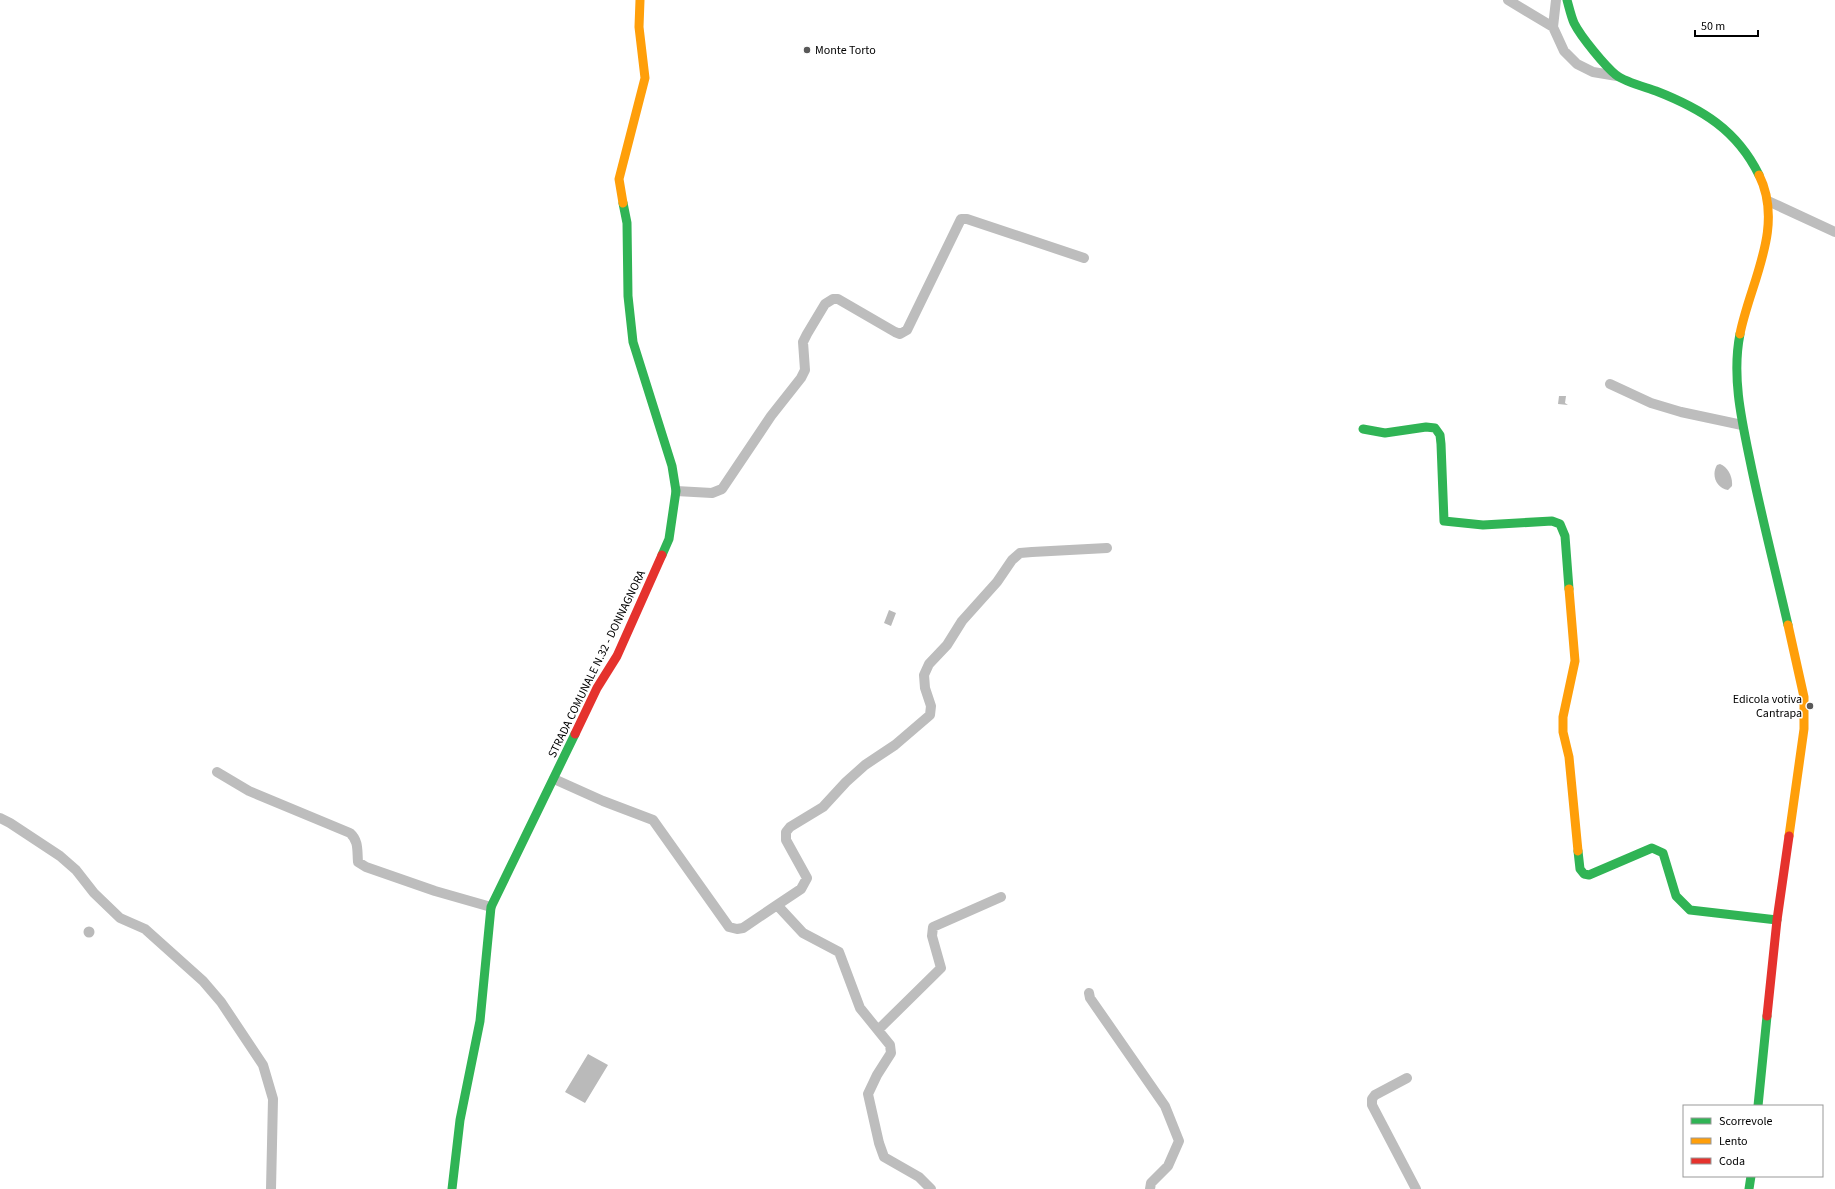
<svg xmlns="http://www.w3.org/2000/svg" width="1835" height="1189" font-family="'Source Sans 3',sans-serif">
<style>
.water{fill:#bababa}
.lines{fill:none;stroke-linecap:round;stroke-linejoin:round}
.street{stroke:#bdbdbd;stroke-width:10}
.fast{stroke:#30b455;stroke-width:9}
.slow{stroke:#ff9f0a;stroke-width:9}
.jam{stroke:#e5322d;stroke-width:9}
.poi-dot{fill:#595959;stroke:#fff;stroke-width:1.5}
.labels{text-anchor:middle;dominant-baseline:central;stroke-width:3;stroke-linejoin:round;paint-order:stroke}
.poi-label{font-size:12px;fill:#000;stroke:#fff;text-anchor:start}
.street-label{font-size:12px;fill:#000;stroke:#fff}
</style>
<rect width="100%" height="100%" fill="#fff"/>
<path class="water" d="M1559,396H1566L1565,403L1568,405L1558,404Z
M1720,464C1728,467 1733,477 1732,486L1728,490C1716,488 1711,475 1717,465Z
M889,610L896,613L891,626L884,623Z
M83.5 932a5.5 5.5 0 1 1 11 0a5.5 5.5 0 1 1-11 0Z
M588,1054L608,1065L585,1103L565,1092Z"/>
<g class="lines">
<path class="street" d="M1508,0L1553,27L1564,51L1577,64L1593,72L1617,76
M1553,27L1556,0
M1768,201L1835,232
M1610,384L1651,403L1681,412L1742,425
M676,491L712,493L722,489L771,416L801,378L805,370L803,342L807,334L825,304L833,299H838L895,332L900,334L907,330L961,219H967L1084,258
M217,772L249,791L350,833C359,841 357,851 358,862L366,867L435,891L491,907
M554,779L603,801L653,820L729,927L737,929L743,928L777,905L803,933L839,952L860,1008L890,1045L891,1053L877,1075L868,1094L879,1143L884,1157L919,1177L931,1189
M0,818L10,823L60,856L76,870L94,893L120,918L145,929L203,981L221,1002L263,1065L273,1099L271,1189
M777,905L801,889L807,878L786,840V832L790,827L823,807L846,782L865,765L895,745L930,715L931,706L925,688L924,675L929,664L947,645L962,621L997,582L1012,560L1020,553L1032,552L1107,548
M1089,993L1090,998L1165,1106L1179,1141L1168,1166L1151,1183L1150,1189
M878,1030L941,968L932,936L933,927L1001,897
M1407,1078L1375,1095L1372,1099V1105L1416,1189"/>
<path class="fast" d="M1567,0C1569,7 1571,16 1574,23C1581,37 1605,66 1616,75C1625,82 1645,87 1656,91C1702,109 1737,130 1759,175
M623,203L627,223L628,296L633,342L672,466L676,491L669,539L662,555
M1740,334C1731,379 1743,426 1752,470C1763,522 1776,573 1788,625
M1363,429L1385,433L1426,427L1435,428L1440,435L1441,444L1444,521L1483,525L1552,521L1560,524L1565,536L1569,589
M1578,851L1580,869L1584,874L1589,875L1652,848L1663,853L1676,896L1690,910L1777,920
M1758,1106L1767,1016
M452,1189L460,1120L480,1021L491,907L575,734
M1749,1189L1751,1176"/>
<path class="slow" d="M623,203L619,179L645,78L639,27L640,0
M1740,334C1750,283 1785,227 1759,175
M1569,589L1575,661L1563,717V732L1569,757L1578,851
M1788,625L1804,697V729L1789,836"/>
<path class="jam" d="M575,734L597,688L617,656L662,555
M1767,1016L1777,920L1789,836"/>
</g>
<g class="poi-dot">
<circle cx="807" cy="50" r="4"/>
<circle cx="1810" cy="706" r="4"/>
</g>
<g class="labels">
<g class="poi-label">
<text x="815" y="50">Monte Torto</text>
<text x="1802" y="699" text-anchor="end">Edicola votiva<tspan x="1802" dy="14">Cantrapa</tspan></text>
</g>
<g class="street-label">
<text transform="translate(597 664) rotate(-64)">STRADA COMUNALE N.32 - DONNAGNORA</text>
</g>
</g>
<rect x="1683" y="1105" width="140" height="72" fill="#ffffff" stroke="#999999"/>
<rect x="1691" y="1118" width="20" height="6" fill="#30b455" stroke="#999999"/>
<text x="1719" y="1125" font-size="12" fill="#000000">Scorrevole</text>
<rect x="1691" y="1138" width="20" height="6" fill="#ff9f0a" stroke="#999999"/>
<text x="1719" y="1145" font-size="12" fill="#000000">Lento</text>
<rect x="1691" y="1158" width="20" height="6" fill="#e5322d" stroke="#999999"/>
<text x="1719" y="1165" font-size="12" fill="#000000">Coda</text>
<path d="M1695 30v6h63v-6" fill="none" stroke="#000000" stroke-width="2"/>
<text x="1701" y="30" font-size="12" fill="#000000" stroke="#ffffff" stroke-width="3" paint-order="stroke">50 m</text>
</svg>
